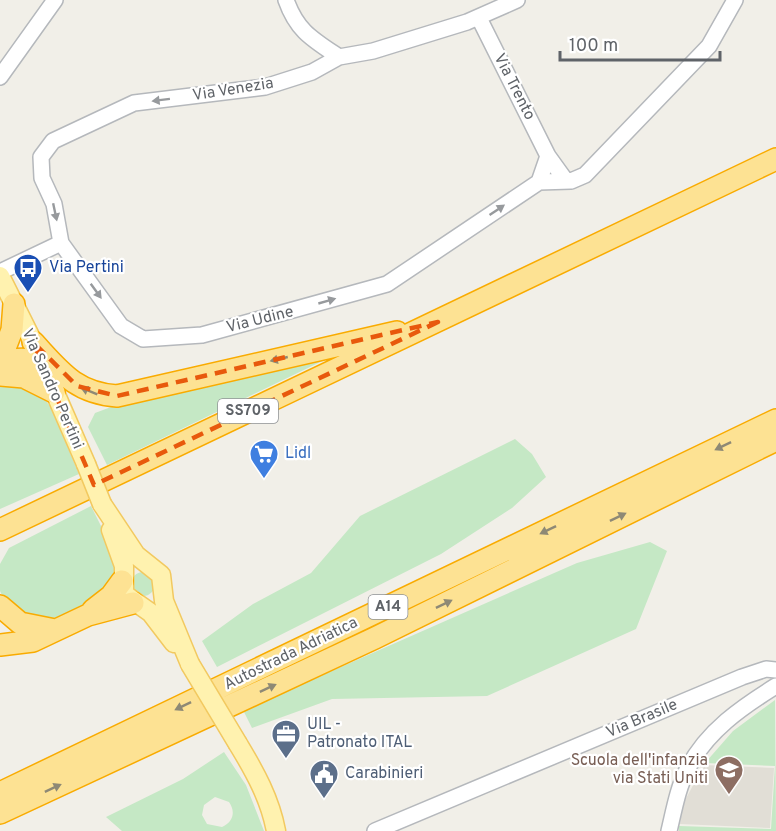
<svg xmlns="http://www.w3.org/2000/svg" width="776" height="831" font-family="Overpass,sans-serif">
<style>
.education{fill:#e1ded6}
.green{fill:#c5e8c5;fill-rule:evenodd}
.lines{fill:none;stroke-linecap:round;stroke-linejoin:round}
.minor-casing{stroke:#b5b8bc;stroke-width:18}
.major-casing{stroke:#f2c960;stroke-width:21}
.highway-casing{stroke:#f9ab00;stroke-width:24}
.minor{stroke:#fff;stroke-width:15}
.major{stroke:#fff2af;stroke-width:18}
.highway{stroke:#fde293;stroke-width:21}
.major-bridge-casing{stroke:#f2c960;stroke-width:21;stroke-linecap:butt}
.major-bridge{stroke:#fff2af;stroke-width:18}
.oneway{fill:#979a9d}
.oneway2{fill:#8e8975}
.marked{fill:none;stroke:#e8590c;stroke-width:4.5;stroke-dasharray:12 8;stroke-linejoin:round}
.labels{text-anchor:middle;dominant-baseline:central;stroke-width:4.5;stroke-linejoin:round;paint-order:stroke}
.shield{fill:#fff;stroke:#8f9295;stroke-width:1.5}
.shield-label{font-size:15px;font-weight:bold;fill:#5f6368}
.street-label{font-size:16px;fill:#5f6368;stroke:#fff}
.transit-label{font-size:16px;fill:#164399;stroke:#fff;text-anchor:start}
.shop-label{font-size:16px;fill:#366cbe;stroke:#fff;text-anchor:start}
.service-label{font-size:16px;fill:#4e5e75;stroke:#fff;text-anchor:start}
.education-label{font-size:16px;fill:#785e54;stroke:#fff;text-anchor:end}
</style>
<rect width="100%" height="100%" fill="#f1efe8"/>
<path class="education" d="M704,765L774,768L770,828L680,824L683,804Z"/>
<path class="green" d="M339,353L107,465L88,427L95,413L119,404Z
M10,381L42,395L51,408L79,474L0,509V382Z
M515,439L532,454L546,477L512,508L441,554L217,667L202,641L253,604L311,573L360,516Z
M91,506L116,556V582L82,610L45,622H31L6,604L0,591V564L9,548Z
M650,542L667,551L636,629L487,696L332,699L252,728L243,710L577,563Z
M131 584a12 12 0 1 1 24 0a12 12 0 1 1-24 0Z
M775,700L776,831H679V826L771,829L775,766L705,763L733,731Z
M224,752L246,785L264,831H122L106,817L183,779ZM215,797L229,802C236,812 233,822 222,827L207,824L202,815L204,805Z"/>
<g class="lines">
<g class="minor-casing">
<path id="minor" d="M286,0C297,31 312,39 339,57
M517,0L467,22L373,51L339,57L312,72L265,87L134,103L53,141L41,157L42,178L54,204L61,243L121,326L143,339L202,335L387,284L539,182L548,156
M479,18L548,156L566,181
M0,77L55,0
M539,182L571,181L585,175L709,46L735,0
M0,272L61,243
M375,831L742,677L766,669L776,670
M669,831C674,810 678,787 688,768C707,731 742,707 776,686"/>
</g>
<g class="major-casing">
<path id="major" d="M0,276L33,342L86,464
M102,504L136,555L161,575L164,601L190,664
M111,530L124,566V594L151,613L174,643
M238,744C255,772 270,799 276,831"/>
</g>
<g class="highway-casing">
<path id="highway" d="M33,342C60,371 75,393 117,396L397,332
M0,361L12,330L14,304
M0,364C17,358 26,357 43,365
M0,375L24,377L54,392
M0,530L776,159
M0,606L20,623L55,630
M93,610L111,596L122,581
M0,645L33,641L88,615L133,603
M0,793L776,420
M0,813L375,638L776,440"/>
</g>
<use href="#minor" class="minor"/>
<use href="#major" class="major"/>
<use href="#highway" class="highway"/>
<g class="major-bridge-casing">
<path id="major-bridge" d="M86,464L102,504
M190,664L238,744"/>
</g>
<use href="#major-bridge" class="major-bridge"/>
</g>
<defs><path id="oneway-solid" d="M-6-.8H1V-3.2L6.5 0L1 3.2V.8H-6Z" transform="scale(1.5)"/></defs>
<g class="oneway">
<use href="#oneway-solid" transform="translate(161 100) rotate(173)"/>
<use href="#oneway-solid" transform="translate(497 210) rotate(-34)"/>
<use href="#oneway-solid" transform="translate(55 212) rotate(78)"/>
<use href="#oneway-solid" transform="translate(96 291) rotate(54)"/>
<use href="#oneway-solid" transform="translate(327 301) rotate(-16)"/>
</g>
<g class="oneway2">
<use href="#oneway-solid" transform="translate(279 359) rotate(167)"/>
<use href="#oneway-solid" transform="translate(89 391) rotate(-158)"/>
<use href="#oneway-solid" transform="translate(723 446) rotate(154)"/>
<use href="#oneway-solid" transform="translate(618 517) rotate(-26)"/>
<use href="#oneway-solid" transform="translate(548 530) rotate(154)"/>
<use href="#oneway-solid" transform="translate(444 604) rotate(-26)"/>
<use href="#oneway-solid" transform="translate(268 688) rotate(-25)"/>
<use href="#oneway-solid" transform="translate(183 706) rotate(154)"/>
<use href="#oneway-solid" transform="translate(53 788) rotate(-25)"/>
</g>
<path class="marked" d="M438,322L94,485L33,342L77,386L117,396Z"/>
<defs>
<g id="bus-pin" transform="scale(1.5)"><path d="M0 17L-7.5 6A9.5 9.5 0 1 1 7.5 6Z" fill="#1a4fb4" stroke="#fff"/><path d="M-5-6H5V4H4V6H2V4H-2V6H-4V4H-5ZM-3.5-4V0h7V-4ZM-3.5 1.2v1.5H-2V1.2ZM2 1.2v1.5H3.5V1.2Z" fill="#fff"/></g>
<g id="supermarket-pin" transform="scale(1.5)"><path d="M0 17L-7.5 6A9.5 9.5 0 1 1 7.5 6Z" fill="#3f7fe0" stroke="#fff"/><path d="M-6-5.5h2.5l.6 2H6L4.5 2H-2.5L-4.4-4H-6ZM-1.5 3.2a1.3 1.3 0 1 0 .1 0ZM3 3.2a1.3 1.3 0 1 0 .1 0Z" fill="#fff"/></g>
<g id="office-pin" transform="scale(1.5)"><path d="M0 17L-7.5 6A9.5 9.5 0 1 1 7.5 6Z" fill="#5c6f8a" stroke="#fff"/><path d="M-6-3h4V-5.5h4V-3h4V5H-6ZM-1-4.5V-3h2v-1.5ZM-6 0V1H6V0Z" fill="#fff"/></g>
<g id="school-pin" transform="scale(1.5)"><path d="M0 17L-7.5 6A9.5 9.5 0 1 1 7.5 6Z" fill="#8d6e63" stroke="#fff"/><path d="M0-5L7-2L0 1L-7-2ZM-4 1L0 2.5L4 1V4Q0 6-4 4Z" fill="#fff"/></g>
<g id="civic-pin" transform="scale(1.5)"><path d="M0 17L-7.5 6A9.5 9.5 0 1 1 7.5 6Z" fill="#5c6f8a" stroke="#fff"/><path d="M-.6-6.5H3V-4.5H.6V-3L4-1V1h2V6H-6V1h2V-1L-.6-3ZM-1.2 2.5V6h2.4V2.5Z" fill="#fff"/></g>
</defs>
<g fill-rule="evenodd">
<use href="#bus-pin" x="28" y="268"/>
<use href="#supermarket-pin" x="264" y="454"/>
<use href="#office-pin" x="286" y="734"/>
<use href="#school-pin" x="729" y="770"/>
<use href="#civic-pin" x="324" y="774"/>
</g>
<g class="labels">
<g class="shield">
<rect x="218" y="399" width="60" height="24" rx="4.5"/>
<rect x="368.5" y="595" width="39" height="24" rx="4.5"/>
</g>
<g class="shield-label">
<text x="248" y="411">SS709</text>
<text x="388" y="607">A14</text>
</g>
<g class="street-label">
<text transform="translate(514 87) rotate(63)">Via Trento</text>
<text transform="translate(233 90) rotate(-9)">Via Venezia</text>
<text transform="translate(260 320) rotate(-14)">Via Udine</text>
<text transform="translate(52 389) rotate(66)">Via Sandro Pertini</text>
<text transform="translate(291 654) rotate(-26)">Autostrada Adriatica</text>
<text transform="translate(642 719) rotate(-23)">Via Brasile</text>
</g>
<g class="transit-label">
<text x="49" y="268">Via Pertini</text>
</g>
<g class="shop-label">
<text x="285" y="454">Lidl</text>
</g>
<g class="service-label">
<text x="307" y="725">UIL -<tspan x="307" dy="18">Patronato ITAL</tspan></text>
<text x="345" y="774">Carabinieri</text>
</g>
<g class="education-label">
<text x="708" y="761">Scuola dell'infanzia<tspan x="708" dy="18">via Stati Uniti</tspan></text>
</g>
</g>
<path d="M560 51v9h160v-9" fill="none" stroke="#5f6368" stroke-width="3"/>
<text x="569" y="51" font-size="18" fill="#5f6368" stroke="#ffffff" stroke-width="4.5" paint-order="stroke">100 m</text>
</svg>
